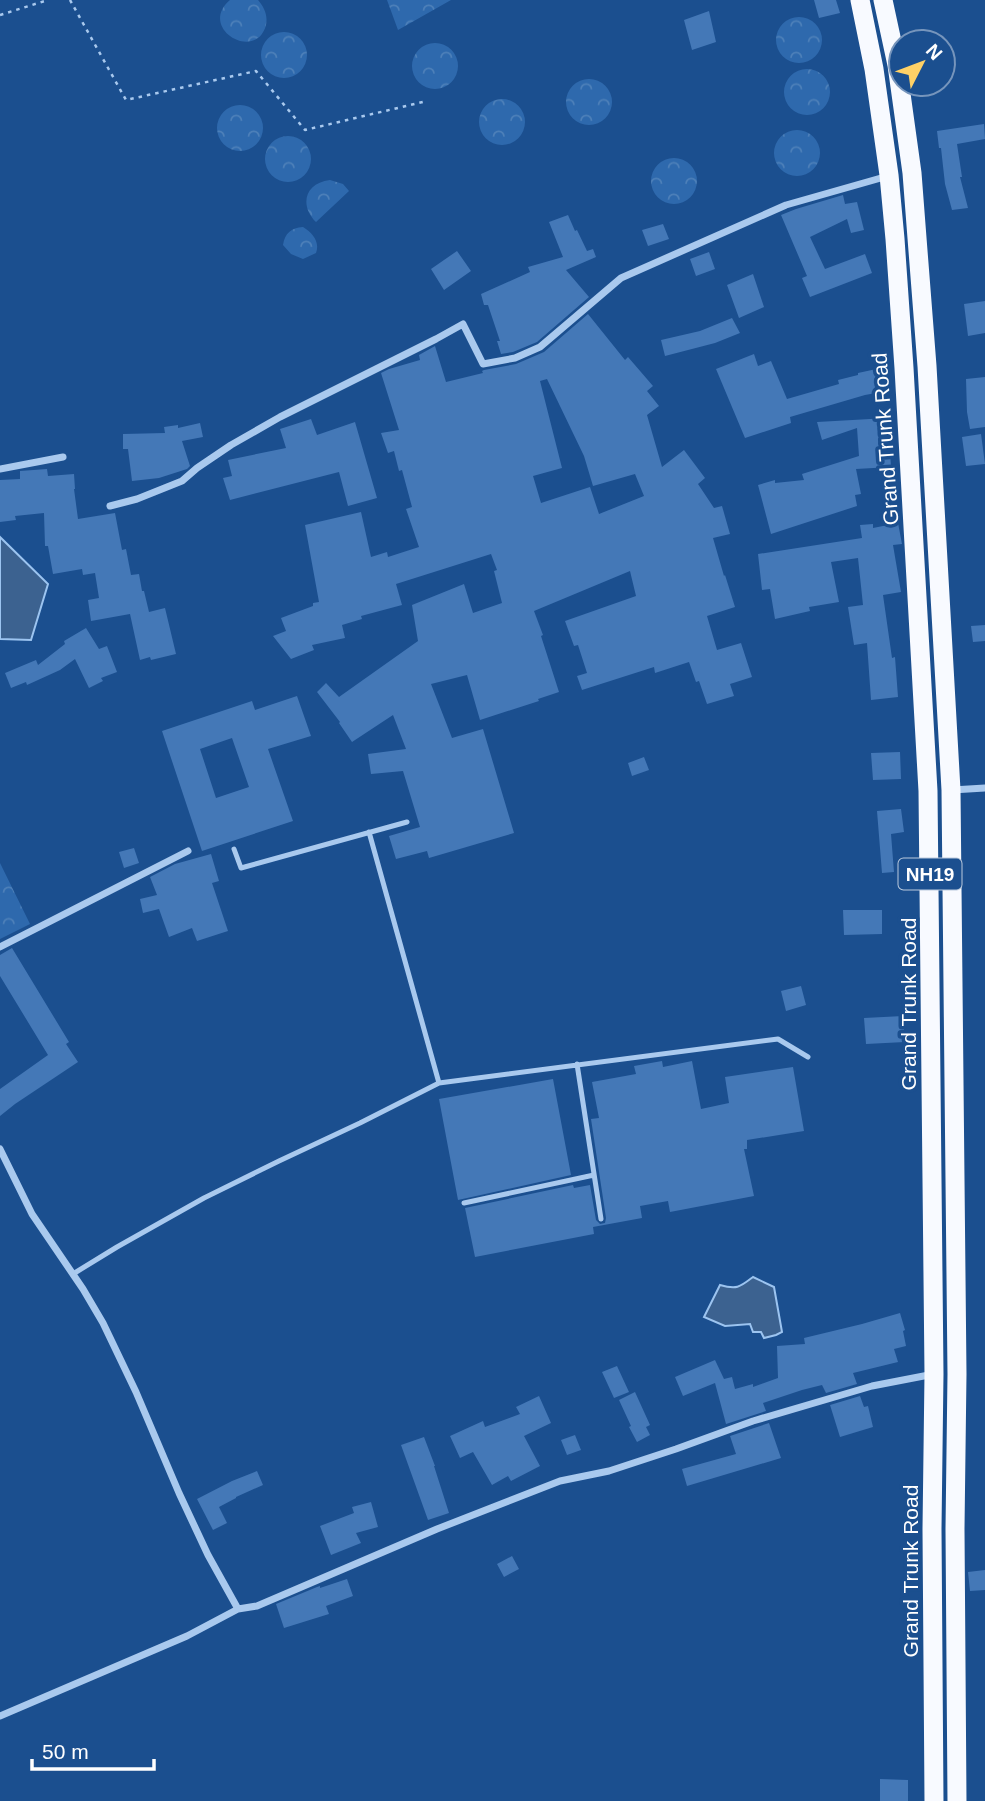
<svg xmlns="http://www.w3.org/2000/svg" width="985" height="1801" font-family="Arial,sans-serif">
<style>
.forest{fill:url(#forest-crowns)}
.water{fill:#3c6290;stroke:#9cc4f0;stroke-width:2}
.building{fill:#4478b7;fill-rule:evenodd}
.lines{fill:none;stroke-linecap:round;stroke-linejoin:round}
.path{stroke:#a9c9ee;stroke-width:2.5;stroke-dasharray:3.5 5;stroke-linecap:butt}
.service{stroke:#a9c9ee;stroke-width:5}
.minor{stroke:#a9c9ee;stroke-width:7}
.trunk{stroke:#f8faff;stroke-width:19}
.labels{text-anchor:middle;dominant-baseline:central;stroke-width:7;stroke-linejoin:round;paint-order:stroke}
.shield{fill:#1b4f8f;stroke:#bbcadd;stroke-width:2}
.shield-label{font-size:19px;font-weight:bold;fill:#fff}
.street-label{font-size:21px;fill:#fff;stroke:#1b4f8f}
</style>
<defs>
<pattern id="forest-crowns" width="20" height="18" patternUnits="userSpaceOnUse" patternTransform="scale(1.75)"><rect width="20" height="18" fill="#2e69ad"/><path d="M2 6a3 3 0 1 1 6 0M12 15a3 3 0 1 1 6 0" fill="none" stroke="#4d80b9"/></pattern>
</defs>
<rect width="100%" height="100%" fill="#1b4f8f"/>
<path class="forest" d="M230,0H258C264,7 268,15 266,25C256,63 197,28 230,0Z
M387,0H451L398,30Z
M776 40a23 23 0 1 1 46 0a23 23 0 1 1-46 0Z
M261 55a23 23 0 1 1 46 0a23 23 0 1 1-46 0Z
M412 66a23 23 0 1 1 46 0a23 23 0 1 1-46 0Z
M784 92a23 23 0 1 1 46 0a23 23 0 1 1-46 0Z
M566 102a23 23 0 1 1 46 0a23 23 0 1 1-46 0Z
M479 122a23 23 0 1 1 46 0a23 23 0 1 1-46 0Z
M217 128a23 23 0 1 1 46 0a23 23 0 1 1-46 0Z
M774 153a23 23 0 1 1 46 0a23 23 0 1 1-46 0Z
M265 159a23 23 0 1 1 46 0a23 23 0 1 1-46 0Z
M651 181a23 23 0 1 1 46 0a23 23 0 1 1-46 0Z
M330,180L343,184L349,191L316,222C299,205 305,183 330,180Z
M303,227C313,233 320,242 316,253L303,259L291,254L283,245C285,233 291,228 303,227Z
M0,863L30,924L0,939Z"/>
<path class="water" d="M0,537L48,584L31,640L0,639Z
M753,1277L774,1287L782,1332L776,1335L764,1338L761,1332H753L750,1324L725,1326L704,1317L720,1285C737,1290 740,1287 753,1277Z"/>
<path class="building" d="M814,0H836L840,13L819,18Z
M709,11L716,42L692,50L684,20Z
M984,124L985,139L957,144L962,177H960L968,208L952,210L945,184L941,148H939L937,131Z
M843,195L845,204L857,202L864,230L851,233L847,219L810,237L825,269L865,254L872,273L810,297L802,278L807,276L781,215L796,209Z
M568,215L575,231L577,230L587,251L593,249L596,257L566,270L589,297L537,342L513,352L501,354L497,341H500L488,305H484L481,294L530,272L528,267L563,257L549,222Z
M663,224L669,239L648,246L642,230Z
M457,251L471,271L444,290L431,269Z
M709,252L715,269L696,276L690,259Z
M753,274L764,307L739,318L727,285Z
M985,301V333L968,336L964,304Z
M588,314L625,360L628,357L653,386L647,391L659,406L647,415L662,467L684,450L705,478L698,484L714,508L722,506L730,534L713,538L724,576L725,575L735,607L707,616L717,650L741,643L752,677L730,684L734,696L707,704L699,681L696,682L689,662L655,673L654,667L582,690L577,676L587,673L578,645L574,646L565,621L636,596L630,571L534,611L543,635L541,636L559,692L538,699L539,701L480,720L467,675L431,684L452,738L483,729L514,833L429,858L427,851L396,859L389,836L420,827L403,771L371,774L368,754L406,749L393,715L352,742L339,723L340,722L317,692L326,683L339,697L418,641L412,605L464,584L473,613L502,603L494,571L497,570L491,554L396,584L402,605L361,616L362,619L342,625L345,638L312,645L314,650L291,659L273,636L286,631L281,618L313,606V603L319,602L305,525L361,512L371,557L387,552L388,557L419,547L406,509L412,507L402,470L399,471L394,451L388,453L381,433L399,430L381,373L389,369L420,360L419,355L435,346L446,382L483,373L482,371L484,370L516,364L544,352ZM547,379L584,456L593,486L635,474L644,496L599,514L590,487L541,503L533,476L562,468L540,381Z
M732,318L740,333L715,343L665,356L661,340L700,331Z
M754,354L758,366L771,361L787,399L839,384L838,380L858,375V373L881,368L887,391L865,395L790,417L791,423L745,438L716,369Z
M985,377V427L970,429L967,412L966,379Z
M888,418L891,467L856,469L861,494L855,495L857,506L771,534L758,485L775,480V483L804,480L802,474L859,456L857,428L822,440L817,422Z
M311,419L317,435L355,422L377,498L348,506L339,472L230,500L223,478L232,476L228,460L286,448L280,429Z
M200,423L203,437L182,441L190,466L187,469L159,478L132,481L128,449H123V434L165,433L164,427L178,425V428Z
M981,434L985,464L966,466L962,437Z
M47,469L48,476L74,474L75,489H74L78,519L115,513L122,550L126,549L131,575L139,574L142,591H144L149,612L165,608L176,654L151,660L150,657L140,660L130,614L91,621L88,600L99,598L95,573L83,575L82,569L53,574L48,546H45L44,513L15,516L16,520L0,522V480L20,479V471Z
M898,523L902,544L893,545L901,592L883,595L892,658L895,657L898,697L871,700L867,643L854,645L848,607L863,605L858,558L831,562L839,602L809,607L810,611L775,619L770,589L762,590L758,554L862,538L860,525L873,524V528Z
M985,625V641L973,642L971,626Z
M86,628L99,649L107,646L117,672L101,678L103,681L89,688L75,659L60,670L27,685L26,682L11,688L5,673L36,660L38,665L65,644L64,641Z
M297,696L311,736L268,749L293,821L202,851L162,731L252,701L255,710ZM232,738L249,787L216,798L200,749Z
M900,752L901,779L873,780L871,753Z
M644,757L649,770L632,776L628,763Z
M901,809L904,832L891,834L894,872L882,873L877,811Z
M134,848L139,863L124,868L119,852Z
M211,854L219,881L212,883L228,931L197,941L192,928L169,937L159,909L143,913L140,899L157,895L150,877L175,864Z
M843,910H882V934L844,935Z
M12,948L69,1042L66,1044L78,1062L15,1104L0,1116V1089L48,1055L0,976V955Z
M801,986L806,1005L786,1011L781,991Z
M903,1016L905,1042L866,1044L864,1018Z
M662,1061L663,1067L692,1061L701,1109L729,1103L725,1077L793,1067L804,1131L747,1140V1149H744L754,1196L670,1212L668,1201L640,1206L642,1218L593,1227L594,1234L475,1257L465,1208L573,1185L574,1188L590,1185L596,1220L600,1224L605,1223L606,1218L591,1119L599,1118L592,1082L636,1074L634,1066Z
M553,1079L571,1175L458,1200L439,1099Z
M900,1313L905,1330L903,1331L906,1346L894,1349L898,1362L853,1373L857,1384L826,1393L822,1385L802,1390L763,1403L766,1411L726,1424L715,1383L683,1396L675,1377L715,1360L724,1379L732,1377L735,1389L753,1384V1387L778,1378L777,1346L805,1344L804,1338L862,1324Z
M617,1366L629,1392L614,1398L602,1372Z
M635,1392L650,1425L646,1427L650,1435L637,1442L629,1427L631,1426L619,1400Z
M539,1396L551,1423L524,1436L540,1466L511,1481L508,1476L492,1485L473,1452L460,1458L450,1436L483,1421L485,1427L520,1414L516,1407Z
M860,1396L864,1407L868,1406L873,1427L840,1437L830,1405Z
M769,1423L781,1458L687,1486L682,1469L736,1454L730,1436Z
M575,1435L581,1450L567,1455L561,1440Z
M424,1437L435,1466H434L449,1513L428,1520L401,1445Z
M257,1471L263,1485L236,1497V1498L219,1507L227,1523L213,1530L197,1499L232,1481Z
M371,1502L378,1527L356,1533L361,1543L331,1555L320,1526L354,1513L352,1507Z
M512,1556L519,1569L504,1577L497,1564Z
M985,1570V1590L970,1591L968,1572Z
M347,1579L353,1596L326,1606L329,1614L284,1628L276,1604L317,1587L320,1586V1588Z
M880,1779L908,1780V1801H880Z"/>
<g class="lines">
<path class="path" d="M70,0L126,100L256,71L305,130L427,101
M0,15L48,0"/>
<path class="service" d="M369,832L439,1083L778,1039L808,1057
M234,849L241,868L407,822
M577,1064L601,1219
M464,1203L594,1175
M73,1274L117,1247L204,1198L279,1161L360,1123L439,1083"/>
<path class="minor" d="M0,469L63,457
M110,506L137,499L182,481L197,468L231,445L280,417L436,339L463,324L483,364L515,358L540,347L621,278L786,205L888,176
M952,790L985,788
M0,947L188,851
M0,1149L32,1214L83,1289L103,1323L136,1392L179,1493L208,1555L238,1609
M0,1716L187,1636L238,1609L257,1606L437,1529L560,1481L609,1471L676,1449L753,1421L872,1386L934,1374"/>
<path class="trunk" d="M860,0L874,69L889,175L895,239L904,368L928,791L934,1374L932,1529L934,1801
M883,0L897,65L912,173L917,238L927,366L951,790L957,1374L955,1529L957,1801"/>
</g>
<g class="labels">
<rect class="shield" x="898.5" y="858.5" width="63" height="31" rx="5"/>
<g class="shield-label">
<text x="930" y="874">NH19</text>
</g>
<g class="street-label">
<text transform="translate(885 439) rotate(-94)">Grand Trunk Road</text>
<text transform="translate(908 1004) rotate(-90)">Grand Trunk Road</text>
<text transform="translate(910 1571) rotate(-90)">Grand Trunk Road</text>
</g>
</g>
<g transform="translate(922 63) rotate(48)"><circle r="33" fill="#1b4f8f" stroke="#7695bc" stroke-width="2"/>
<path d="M0-5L12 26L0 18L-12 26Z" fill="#ffd166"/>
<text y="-10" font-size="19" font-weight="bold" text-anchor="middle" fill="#ffffff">N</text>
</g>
<path d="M32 1759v10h122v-10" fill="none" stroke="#ffffff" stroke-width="3.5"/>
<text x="42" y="1759" font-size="21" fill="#ffffff" stroke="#1b4f8f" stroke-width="5" paint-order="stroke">50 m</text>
</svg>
